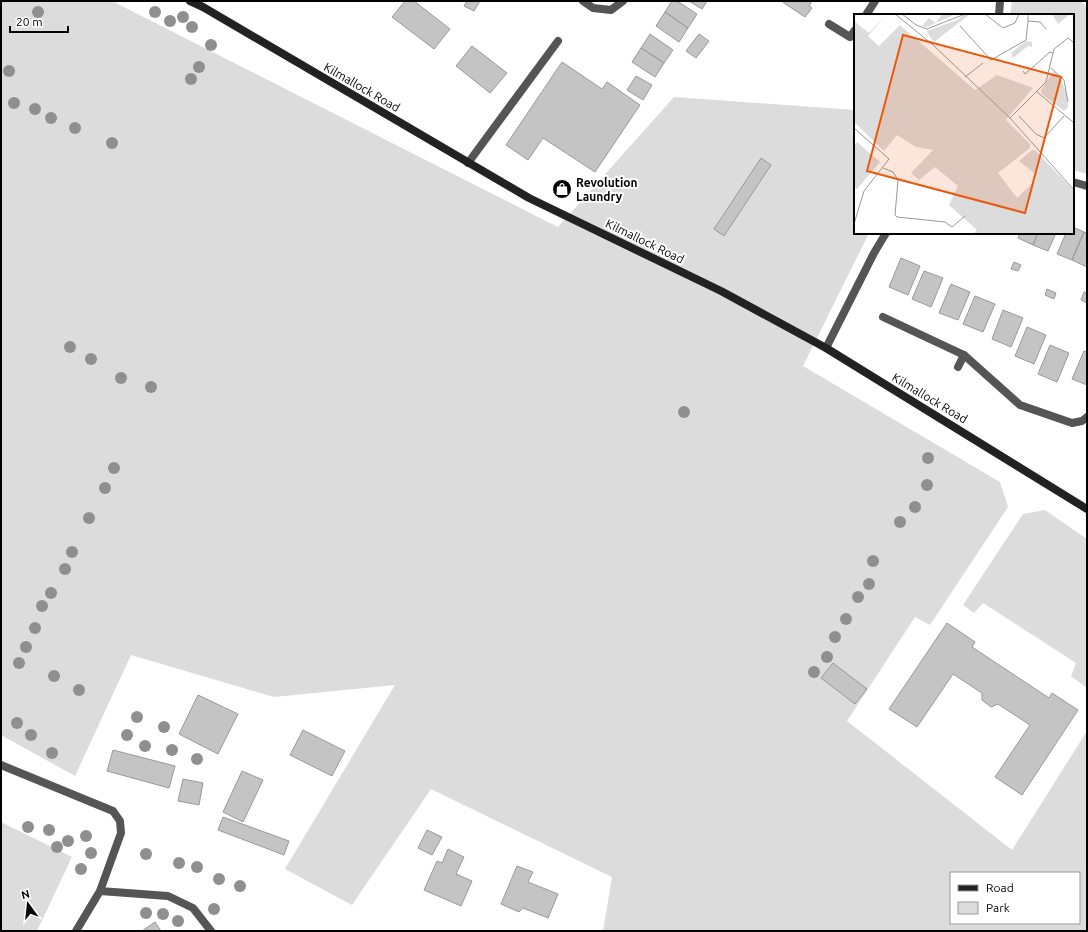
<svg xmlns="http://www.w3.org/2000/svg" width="1088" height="932" font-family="Ubuntu,sans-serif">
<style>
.green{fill:#dcdcdc;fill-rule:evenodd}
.building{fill:#c4c4c4;stroke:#999}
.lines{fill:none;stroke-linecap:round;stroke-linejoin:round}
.service{stroke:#555;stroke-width:8}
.minor{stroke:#555;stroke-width:8}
.secondary{stroke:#222;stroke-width:8}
.tree{fill:#8f8f8f}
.labels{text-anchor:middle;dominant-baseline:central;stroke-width:4;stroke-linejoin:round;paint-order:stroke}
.street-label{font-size:12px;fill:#000;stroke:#fff}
.poi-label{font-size:12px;font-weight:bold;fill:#000;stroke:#fff;text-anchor:start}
.inset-road{fill:none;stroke:#999;stroke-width:1}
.view{fill:#e8590c;fill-opacity:0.15;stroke:#e8590c;stroke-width:2}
.inset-edge{fill:none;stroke:#000;stroke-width:2}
</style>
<rect width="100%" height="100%" fill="#fff"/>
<path class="green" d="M1,1H112L558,227L674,97L855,110V233H869L803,366L1000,482L1008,507L930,625L915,617L847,721L1012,850L1087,731V931H603L612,877L431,789L352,905L285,869L395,685L274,697L131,655L75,776L1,735ZM951,873H1079V923H951Z
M1012,1H1080L1087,6V174L1073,170V15H1010Z
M1045,510L1087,539V688L1071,676L1076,663L983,603L974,613L963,605L1023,514Z
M1,822L72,857L37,931H1Z"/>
<path class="building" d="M405,1H414L450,29L434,49L392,17Z
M467,1H480L474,11L464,6Z
M672,1H677L697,14L688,28L665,12Z
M689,1H707L702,9Z
M781,1H812L809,6L812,8L805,17Z
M665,12L688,28L679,42L656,26Z
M650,34L673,50L664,63L641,48Z
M699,34L709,41L696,58L686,51Z
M472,46L507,73L490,93L456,66Z
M641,48L664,63L655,77L632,62Z
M562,62L602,89L607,82L640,105L595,172L543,138L528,160L506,145Z
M636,76L652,85L643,100L627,90Z
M761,158L771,165L724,236L714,229Z
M1073,227L1084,232L1072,260L1057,254L1066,233H1073Z
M1084,232L1087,233V267L1072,260Z
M1020,233H1038L1033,245L1018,238Z
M1038,233H1056L1048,251L1033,245Z
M901,258L920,266L908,295L889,287Z
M1014,262L1021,265L1018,271L1011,269Z
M924,271L943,278L931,307L912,299Z
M951,284L970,292L958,320L939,313Z
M1047,289L1056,293L1054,299L1045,295Z
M1084,292L1087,293V303L1081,300Z
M975,296L995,304L983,332L963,324Z
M1003,310L1023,318L1011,347L992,339Z
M1027,327L1046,335L1034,364L1015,356Z
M1050,345L1069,353L1057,382L1038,374Z
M1084,351L1087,352V385L1072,379Z
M947,623L975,642L972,647L1049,698L1052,693L1078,710L1022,795L995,777L1030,725L998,704L991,707L982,700V693L953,674L917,727L889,709Z
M833,663L867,689L855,704L821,678Z
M198,695L238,714L218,754L179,734Z
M303,730L345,751L332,776L290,755Z
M113,750L175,766L169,788L107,771Z
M242,771L263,780L243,822L223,812Z
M183,779L203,783L199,805L178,801Z
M223,817L289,841L284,855L218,830Z
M427,830L442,837L432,855L418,848Z
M448,849L464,857L456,874L472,881L461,906L424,890L437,861L442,863Z
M517,866L533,872L528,882L558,894L548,918L523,908L519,912L501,904Z
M155,922L161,931H142Z"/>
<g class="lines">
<path class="service" d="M468,163L558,41
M958,367L964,355"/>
<path class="minor" d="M583,1L593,8L611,10L623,1
M866,15L875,1
M999,15L1000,1
M829,24L850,37L855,30
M1073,182L1087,186
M883,317L964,355L1020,405L1072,423L1082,421L1087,417
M826,348L874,253L886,233
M1,765L113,811L120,821L121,833L100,891L76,931
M100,891L168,896L193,908L211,931"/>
<path class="secondary" d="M190,1L203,7L529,198L721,291L826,348L1087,509"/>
</g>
<g class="tree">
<circle cx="38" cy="12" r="6"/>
<circle cx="155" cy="12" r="6"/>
<circle cx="183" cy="17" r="6"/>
<circle cx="170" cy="21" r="6"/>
<circle cx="192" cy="27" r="6"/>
<circle cx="211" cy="45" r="6"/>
<circle cx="199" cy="67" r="6"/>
<circle cx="9" cy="71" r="6"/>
<circle cx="191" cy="79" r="6"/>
<circle cx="14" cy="103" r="6"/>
<circle cx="35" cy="109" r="6"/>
<circle cx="51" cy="118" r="6"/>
<circle cx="75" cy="128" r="6"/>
<circle cx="112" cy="143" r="6"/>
<circle cx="70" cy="347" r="6"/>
<circle cx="91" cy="359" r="6"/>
<circle cx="121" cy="378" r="6"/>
<circle cx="151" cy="387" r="6"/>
<circle cx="684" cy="412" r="6"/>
<circle cx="928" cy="458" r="6"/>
<circle cx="114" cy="468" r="6"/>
<circle cx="927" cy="485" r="6"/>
<circle cx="105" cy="488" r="6"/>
<circle cx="915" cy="507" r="6"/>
<circle cx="89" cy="518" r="6"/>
<circle cx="900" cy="522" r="6"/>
<circle cx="72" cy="552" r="6"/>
<circle cx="873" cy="561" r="6"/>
<circle cx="65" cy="569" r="6"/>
<circle cx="869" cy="584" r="6"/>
<circle cx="51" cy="593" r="6"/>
<circle cx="858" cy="597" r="6"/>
<circle cx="42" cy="606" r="6"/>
<circle cx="846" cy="619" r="6"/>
<circle cx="35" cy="628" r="6"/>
<circle cx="835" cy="637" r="6"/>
<circle cx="26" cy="647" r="6"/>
<circle cx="827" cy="657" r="6"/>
<circle cx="19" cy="663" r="6"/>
<circle cx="814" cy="672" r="6"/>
<circle cx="54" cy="676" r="6"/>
<circle cx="79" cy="690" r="6"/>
<circle cx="137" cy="717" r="6"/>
<circle cx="17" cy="723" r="6"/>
<circle cx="164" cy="727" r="6"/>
<circle cx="31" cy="735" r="6"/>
<circle cx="127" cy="735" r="6"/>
<circle cx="145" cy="746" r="6"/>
<circle cx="172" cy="750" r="6"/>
<circle cx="52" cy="753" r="6"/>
<circle cx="197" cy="759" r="6"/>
<circle cx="28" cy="827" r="6"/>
<circle cx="49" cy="830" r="6"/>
<circle cx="86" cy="836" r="6"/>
<circle cx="68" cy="841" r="6"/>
<circle cx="57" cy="847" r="6"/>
<circle cx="91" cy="853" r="6"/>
<circle cx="146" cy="854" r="6"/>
<circle cx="179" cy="863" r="6"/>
<circle cx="197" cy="867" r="6"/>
<circle cx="81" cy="869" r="6"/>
<circle cx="219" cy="879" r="6"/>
<circle cx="240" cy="886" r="6"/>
<circle cx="214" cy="909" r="6"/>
<circle cx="146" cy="913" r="6"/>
<circle cx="163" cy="914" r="6"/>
<circle cx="178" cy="921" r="6"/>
</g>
<defs>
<g id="shop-disc" transform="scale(1)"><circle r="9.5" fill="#000" stroke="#fff"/><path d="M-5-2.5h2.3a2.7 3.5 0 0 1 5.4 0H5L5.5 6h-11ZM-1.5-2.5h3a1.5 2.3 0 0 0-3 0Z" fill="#fff"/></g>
</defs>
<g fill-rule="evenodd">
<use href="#shop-disc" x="562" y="189"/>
</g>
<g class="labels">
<g class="street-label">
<text transform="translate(362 87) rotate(30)">Kilmallock Road</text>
<text transform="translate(645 241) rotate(26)">Kilmallock Road</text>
<text transform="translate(930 398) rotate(31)">Kilmallock Road</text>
</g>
<g class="poi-label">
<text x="576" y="182">Revolution<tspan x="576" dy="14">Laundry</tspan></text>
</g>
</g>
<g transform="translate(854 14)">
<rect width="220" height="220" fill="#fff"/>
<path d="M33,0L14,22L25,32L46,11L121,76L143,61L179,74L152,106L176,130V134L144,159L163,184L182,166L180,159L165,147L178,136H181L220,177V220H119L123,216L95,191L104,172L81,153L65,166L57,159L79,136L62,133L43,121L30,137L0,108V7L15,19ZM88,0H97L98,2L72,13L68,12L75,4L82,9ZM111,0H116L80,28L76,23L73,17L103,6ZM198,0H216L204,10ZM172,27L178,28V33L174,32L159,44L157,39ZM200,57L207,65L213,81L214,93L210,97L188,80L187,76ZM3,128L26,148L3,175L0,173V132Z" fill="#dcdcdc"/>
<path class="inset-road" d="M41,0L78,30L156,104L220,176M48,0L62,11L73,15L111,0M131,0L149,14L161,9L165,0M174,0V7L186,8L192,15M106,12L137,46L172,26L174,7M197,54L210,66L214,88M169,57L171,60L196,38L199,39M111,63L129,49M182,77L220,109M165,102L182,120L190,124L210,102M156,104L192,68L200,35L214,24L220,29M0,114L35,145L10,177L0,210M29,154L39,158L44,166L41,201L43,203L91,208L98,213L111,202"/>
<path class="view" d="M49,21L207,63L171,199L13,157Z"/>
<rect width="220" height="220" class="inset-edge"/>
</g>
<rect width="1088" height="932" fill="none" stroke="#000000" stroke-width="4"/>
<rect x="950" y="872" width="130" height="52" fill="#ffffff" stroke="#999999"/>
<rect x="958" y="885" width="20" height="6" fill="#222222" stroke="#999999"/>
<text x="986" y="892" font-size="12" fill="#000000">Road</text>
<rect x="958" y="902" width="20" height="12" fill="#dcdcdc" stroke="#999999"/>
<text x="986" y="912" font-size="12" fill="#000000">Park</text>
<g transform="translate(28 904) rotate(345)" stroke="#ffffff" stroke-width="3" paint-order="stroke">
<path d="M0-3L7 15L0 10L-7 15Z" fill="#000000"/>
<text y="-6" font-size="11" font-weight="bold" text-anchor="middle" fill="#000000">N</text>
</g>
<path d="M10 26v6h58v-6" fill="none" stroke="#000000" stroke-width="2"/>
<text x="16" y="26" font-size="12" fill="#000000" stroke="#ffffff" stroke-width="3" paint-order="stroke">20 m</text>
</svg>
